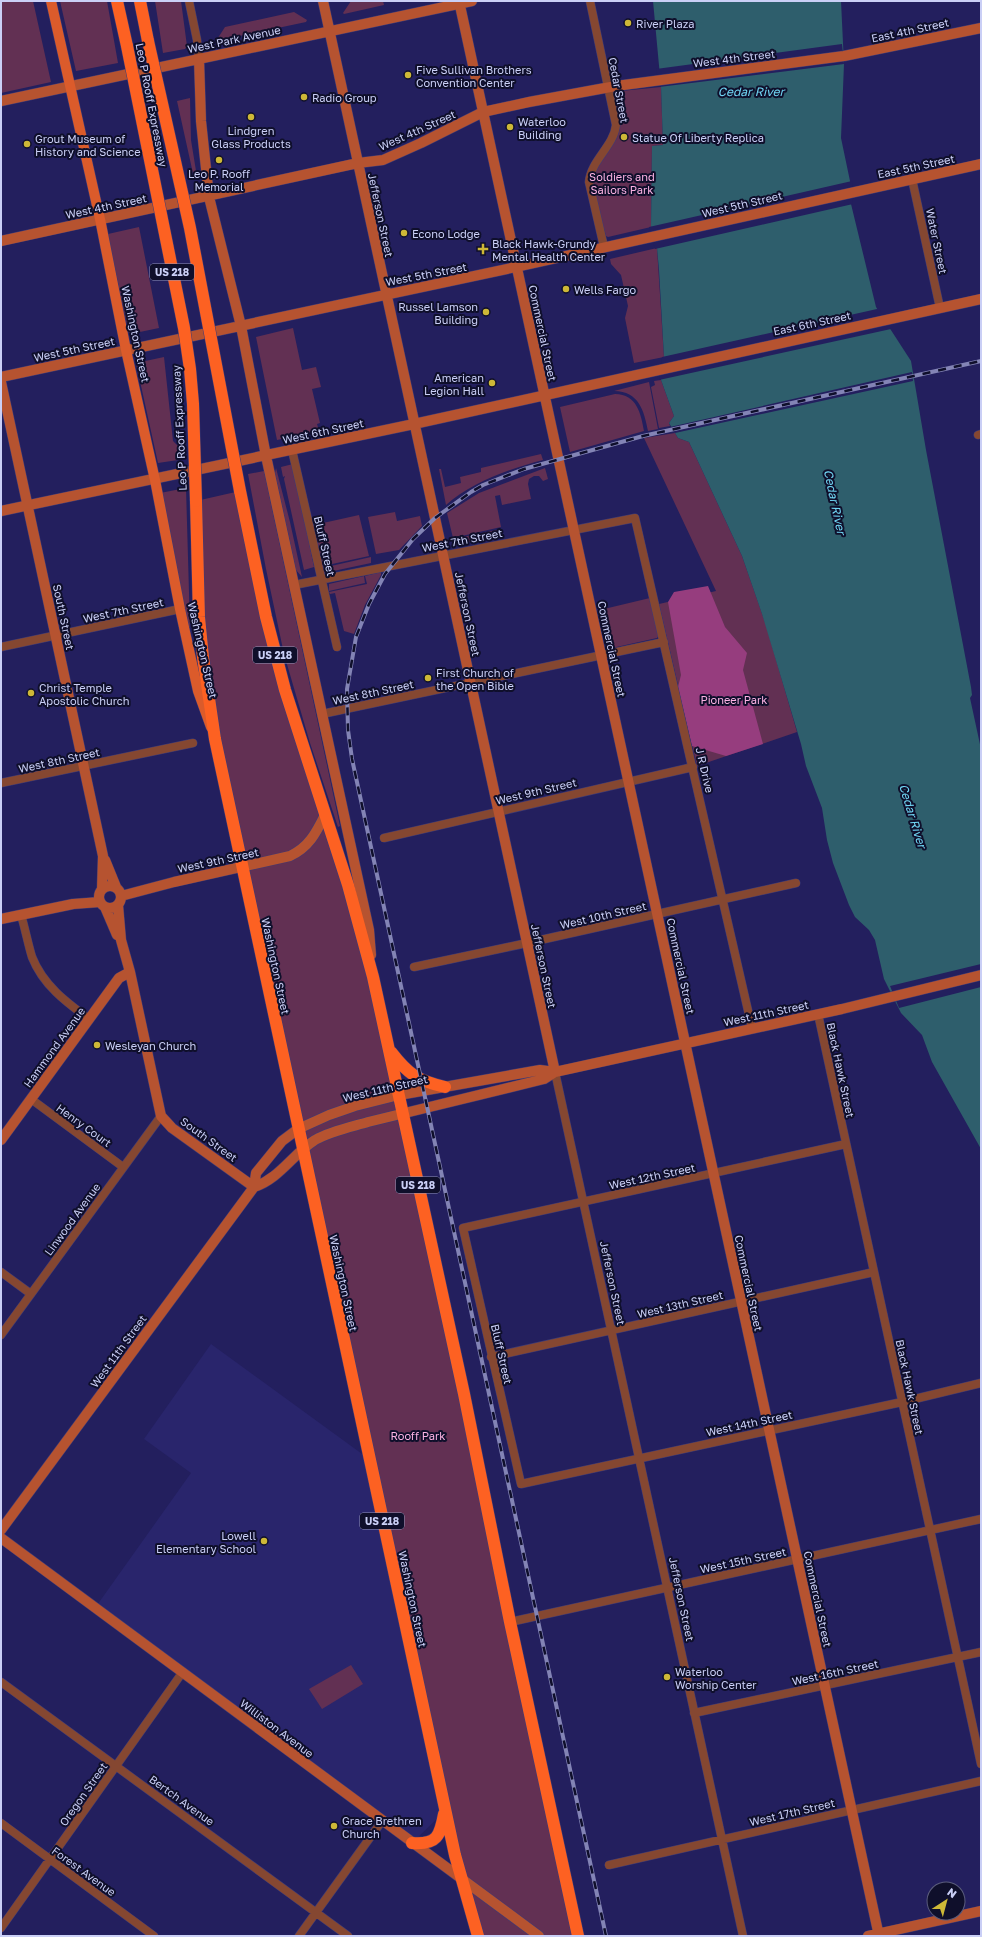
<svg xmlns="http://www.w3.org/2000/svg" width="982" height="1937" font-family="'Golos Text',sans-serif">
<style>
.built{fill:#29256c}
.green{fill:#623053}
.forest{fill:#963d7e}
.water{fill:#2e5e6c}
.pier{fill:#231f5e}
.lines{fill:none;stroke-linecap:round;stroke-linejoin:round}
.street-casing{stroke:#3e3b76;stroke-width:9}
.secondary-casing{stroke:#3e3b76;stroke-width:11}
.primary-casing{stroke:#3e3b76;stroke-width:11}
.highway-casing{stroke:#3e3b76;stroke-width:13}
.street{stroke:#854731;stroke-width:8}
.secondary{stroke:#b65330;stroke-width:10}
.primary{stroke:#db5b2b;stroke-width:10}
.highway{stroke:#fd6122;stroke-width:12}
.rail-casing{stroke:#8384b5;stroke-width:4}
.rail{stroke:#0f0f2b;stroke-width:2.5;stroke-dasharray:8;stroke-linecap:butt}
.highway-bridge-casing{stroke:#3e3b76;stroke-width:13;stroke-linecap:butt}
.highway-bridge{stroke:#fd6122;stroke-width:12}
.poi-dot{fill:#ceb837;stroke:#0f0f2b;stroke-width:1.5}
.labels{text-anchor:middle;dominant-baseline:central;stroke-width:4;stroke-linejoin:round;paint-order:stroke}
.shield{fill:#0f0f2b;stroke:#9295b9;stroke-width:1}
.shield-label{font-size:10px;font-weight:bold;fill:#cacff6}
.poi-label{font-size:11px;fill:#cacff6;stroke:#0f0f2b;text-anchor:start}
.street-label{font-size:11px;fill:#cacff6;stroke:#0f0f2b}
.park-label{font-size:11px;fill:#fbb2e3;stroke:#0f0f2b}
.water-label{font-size:12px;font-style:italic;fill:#71d7f5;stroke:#0f0f2b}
</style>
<rect width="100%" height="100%" fill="#231f5e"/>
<path class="built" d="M211,1344L369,1459L445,1811L412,1843L95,1608L191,1473L144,1439Z"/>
<path class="green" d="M1,1H33L51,82L1,93Z
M60,1H107L118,63L76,71Z
M155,1H181L187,46L185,49L163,53Z
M351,1H383L384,5L344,14L343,13Z
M294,12L307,20L306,22L216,41L225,27Z
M661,87L663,145L652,146L651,227L608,237L606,236C602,221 593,196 593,182C592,163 615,149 619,131C622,119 609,98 621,91Z
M190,98L191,140L197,177L194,178L177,101Z
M139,227L159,328L135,333H129L108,237V234Z
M657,248L664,357L634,363L625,318L628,306L621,275L611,264L610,259Z
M293,328L302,370L316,367L321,387L312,389L320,423L317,424L319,431L277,440L256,337Z
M164,357L173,441L178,446H184V456L178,457V460L158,463L136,363Z
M661,380L674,416L669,423L670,426L659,428L651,387L655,385L654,381Z
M649,382L658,429L648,431C644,411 639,391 614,391Z
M615,394C637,394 641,414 644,431L570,452L560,407Z
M675,433L678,438L689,442L742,556L766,625L797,732L697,766L659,604L716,591L644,438Z
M541,454L543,460C509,469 472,482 446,505L439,469H441L445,487L461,483L460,477L481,472V468Z
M293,464L314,567L304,570L284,479L285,476L283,477L281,467Z
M276,468L290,522L302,577L296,570L275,473Z
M545,468L548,479L543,481L539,476H534L529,479L528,484L531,499L502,505L500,495L495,496L501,527L453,538L447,513L479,493Z
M264,471L340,826L338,827L310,743L284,654L266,569L248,474Z
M186,488L190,627H188L160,493Z
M240,491L274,650L348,885L581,1936H478L210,698L196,501Z
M395,512L397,521L420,516L422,526L399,550L376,554L368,517Z
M359,515L369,556L323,566L314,525Z
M501,529L502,536L454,545L453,539Z
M371,557V563L324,573L322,568Z
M381,572V575L365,605L354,634L344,631L335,593L330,594L329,592L367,584L365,576Z
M364,576L365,583L329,591V584Z
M650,598L659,635L657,638L612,648L604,609Z
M351,1665L363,1684L322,1709L309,1689Z"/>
<path class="forest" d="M708,586L725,627L747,653L743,670L763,744L726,756L692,746L678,687L681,675L668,602L674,592Z"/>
<path class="water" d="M653,1H841L844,64L841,138L850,181L851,204L876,307L911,361L926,450L971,687L972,695L970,698L981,749V1149L932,1062L922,1035L901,1013L884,979L875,940L869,930L855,917L849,905L833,863L827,840L822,808L806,766L801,744L762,614L742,556L689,442L678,438L669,423L674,416L661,380L664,357L659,270L657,248L651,226L652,146L663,145L661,87Z"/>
<path class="pier" d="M842,44L844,64L659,87L656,69Z
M852,181L853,204L655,249L649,227Z
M877,309H879L891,329L659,380L662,357Z
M912,372L913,381L675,433L670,427Z
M981,964V987L899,1008L890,986Z"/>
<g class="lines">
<g class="street-casing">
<path id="street" d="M189,1L197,40L199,59
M590,1L616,125C614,146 591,160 589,182L604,247
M912,179L940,308
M978,435L981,434
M292,450L337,647
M294,585L635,518L752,1028
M1,647L180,609
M322,714L664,642
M1,783L193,743
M384,838L693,767
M21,915C25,928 28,944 32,957C43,985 66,1002 89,1019
M414,967L527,943L796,883
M818,1014L981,1764
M555,1072L743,1936
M31,1099L123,1167
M846,1144L463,1228L521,1484L902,1402L981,1383
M1,1272L31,1294
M1,1335L161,1116
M491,1357L874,1272
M510,1622L981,1519
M1,1682L348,1936
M694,1713L981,1652
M1,1823L154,1936
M609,1865L981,1781
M1,1928L182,1673
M299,1936L382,1821"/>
</g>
<g class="secondary-casing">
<path id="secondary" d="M323,1L555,1072
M459,1L879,1936
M199,59L201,121L209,197L241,326L266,456L369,930L371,955
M1,101L472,1
M1,241L358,163L383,160L421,143L483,112L529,102L616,86L844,56L981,28
M1,377C328,309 655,237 981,164
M1,382L103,856L102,889
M1,511L414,424L981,299
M105,860L116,887
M99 897a11 11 0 1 1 22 0a11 11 0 1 1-22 0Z
M121,896L174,882L290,856C309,847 316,833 325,815
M118,905L121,940L130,972L161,1116L172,1128L254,1187
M105,907L117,935
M1,919L73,904L100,902
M1,1140L119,978L130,972
M254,1187C279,1179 293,1154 315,1140C331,1131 351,1127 368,1122L544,1079L555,1072L842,1009L981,975
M1,1530L254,1187L256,1173L282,1141L298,1129L329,1115L355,1106L399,1095L540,1070L555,1072
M1,1538L539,1936
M868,1936L981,1911"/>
</g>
<g class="primary-casing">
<path id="primary" d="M51,1L100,219L126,350L155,480L180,609L198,691L211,727"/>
</g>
<g class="highway-casing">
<path id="highway" d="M117,1L127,46
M140,1L148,41
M240,491L266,617L285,690L348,885L373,977L464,1394L510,1622L578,1936
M196,501L199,617L203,657L215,739L455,1855L478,1936
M391,1052C408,1074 418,1081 445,1087
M412,1843C437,1845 440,1836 444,1814"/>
</g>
<use href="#street" class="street"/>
<use href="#secondary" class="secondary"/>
<use href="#primary" class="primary"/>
<use href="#highway" class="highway"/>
<g class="rail-casing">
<path id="rail" d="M606,1936L352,759L348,730L347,689L356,637L369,604L385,574L413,539L435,518L471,492L483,485L524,469L643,436L981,361"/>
</g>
<use href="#rail" class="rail"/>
<g class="highway-bridge-casing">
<path id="highway-bridge" d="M148,41L190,228L240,491
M127,46L184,328L190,369L193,404L196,501"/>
</g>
<use href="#highway-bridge" class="highway-bridge"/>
</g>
<g class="poi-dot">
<circle cx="628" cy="23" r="4"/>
<circle cx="408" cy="75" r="4"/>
<circle cx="304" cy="97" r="4"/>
<circle cx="251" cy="117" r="4"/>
<circle cx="510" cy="127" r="4"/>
<circle cx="624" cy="137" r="4"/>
<circle cx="27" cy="144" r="4"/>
<circle cx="219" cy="160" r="4"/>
<circle cx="404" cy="233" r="4"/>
<path d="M481 243h4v4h4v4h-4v4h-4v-4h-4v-4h4z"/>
<circle cx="566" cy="289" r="4"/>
<circle cx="486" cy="312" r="4"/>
<circle cx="492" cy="383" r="4"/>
<circle cx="428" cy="678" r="4"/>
<circle cx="31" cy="693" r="4"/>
<circle cx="97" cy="1045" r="4"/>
<circle cx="264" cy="1541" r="4"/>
<circle cx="667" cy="1677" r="4"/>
<circle cx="334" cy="1826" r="4"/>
</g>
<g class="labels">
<g class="shield">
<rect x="150" y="264" width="44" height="16" rx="3"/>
<rect x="253" y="647" width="44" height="16" rx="3"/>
<rect x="396" y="1177" width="44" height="16" rx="3"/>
<rect x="360" y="1513" width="44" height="16" rx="3"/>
</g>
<g class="shield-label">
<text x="172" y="272">US 218</text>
<text x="275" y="655">US 218</text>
<text x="418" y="1185">US 218</text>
<text x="382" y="1521">US 218</text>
</g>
<g class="poi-label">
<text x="636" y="23">River Plaza</text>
<text x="416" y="69">Five Sullivan Brothers<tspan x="416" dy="13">Convention Center</tspan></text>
<text x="312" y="97">Radio Group</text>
<text x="518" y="121">Waterloo<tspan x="518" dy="13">Building</tspan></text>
<text x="251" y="130" text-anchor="middle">Lindgren<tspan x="251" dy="13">Glass Products</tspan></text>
<text x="632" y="137">Statue Of Liberty Replica</text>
<text x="35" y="138">Grout Museum of<tspan x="35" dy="13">History and Science</tspan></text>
<text x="219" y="173" text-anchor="middle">Leo P. Rooff<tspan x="219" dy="13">Memorial</tspan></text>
<text x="412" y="233">Econo Lodge</text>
<text x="492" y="243">Black Hawk-Grundy<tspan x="492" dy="13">Mental Health Center</tspan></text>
<text x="574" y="289">Wells Fargo</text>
<text x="478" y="306" text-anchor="end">Russel Lamson<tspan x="478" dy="13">Building</tspan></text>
<text x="484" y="377" text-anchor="end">American<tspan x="484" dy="13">Legion Hall</tspan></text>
<text x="436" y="672">First Church of<tspan x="436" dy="13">the Open Bible</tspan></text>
<text x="39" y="687">Christ Temple<tspan x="39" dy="13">Apostolic Church</tspan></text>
<text x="105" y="1045">Wesleyan Church</text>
<text x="256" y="1535" text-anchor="end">Lowell<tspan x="256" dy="13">Elementary School</tspan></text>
<text x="675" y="1671">Waterloo<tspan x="675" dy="13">Worship Center</tspan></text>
<text x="342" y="1820">Grace Brethren<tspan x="342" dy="13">Church</tspan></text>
</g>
<g class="street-label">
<text transform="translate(910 30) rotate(-12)">East 4th Street</text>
<text transform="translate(234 39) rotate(-12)">West Park Avenue</text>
<text transform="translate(734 58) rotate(-7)">West 4th Street</text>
<text transform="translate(619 90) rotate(79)">Cedar Street</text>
<text transform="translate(152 105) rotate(79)">Leo P Rooff Expressway</text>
<text transform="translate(417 130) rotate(-24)">West 4th Street</text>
<text transform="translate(916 166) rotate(-12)">East 5th Street</text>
<text transform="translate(742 204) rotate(-13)">West 5th Street</text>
<text transform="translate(106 206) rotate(-12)">West 4th Street</text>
<text transform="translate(381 215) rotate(78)">Jefferson Street</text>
<text transform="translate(937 241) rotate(78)">Water Street</text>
<text transform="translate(426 274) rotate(-11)">West 5th Street</text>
<text transform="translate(812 323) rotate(-12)">East 6th Street</text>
<text transform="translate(543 333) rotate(78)">Commercial Street</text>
<text transform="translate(136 334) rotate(78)">Washington Street</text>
<text transform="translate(74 349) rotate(-12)">West 5th Street</text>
<text transform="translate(179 428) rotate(-93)">Leo P Rooff Expressway</text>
<text transform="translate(323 431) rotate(-12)">West 6th Street</text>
<text transform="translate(462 540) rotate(-11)">West 7th Street</text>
<text transform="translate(325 546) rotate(77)">Bluff Street</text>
<text transform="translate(123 610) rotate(-12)">West 7th Street</text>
<text transform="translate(468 614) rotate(78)">Jefferson Street</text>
<text transform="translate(64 617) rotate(78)">South Street</text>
<text transform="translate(612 649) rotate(78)">Commercial Street</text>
<text transform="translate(203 650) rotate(77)">Washington Street</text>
<text transform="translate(373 692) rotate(-12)">West 8th Street</text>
<text transform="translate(59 760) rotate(-12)">West 8th Street</text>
<text transform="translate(705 770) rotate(77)">J R Drive</text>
<text transform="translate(536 791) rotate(-13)">West 9th Street</text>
<text transform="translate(218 860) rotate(-12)">West 9th Street</text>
<text transform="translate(603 915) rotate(-13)">West 10th Street</text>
<text transform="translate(276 966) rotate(78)">Washington Street</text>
<text transform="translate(544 966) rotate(78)">Jefferson Street</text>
<text transform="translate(681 966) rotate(78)">Commercial Street</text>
<text transform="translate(766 1013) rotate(-12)">West 11th Street</text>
<text transform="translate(54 1047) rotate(-54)">Hammond Avenue</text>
<text transform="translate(841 1070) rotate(78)">Black Hawk Street</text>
<text transform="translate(385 1088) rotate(-13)">West 11th Street</text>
<text transform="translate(84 1125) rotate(36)">Henry Court</text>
<text transform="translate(209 1139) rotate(36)">South Street</text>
<text transform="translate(652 1176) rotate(-12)">West 12th Street</text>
<text transform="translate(72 1219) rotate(-54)">Linwood Avenue</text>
<text transform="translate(344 1283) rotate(78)">Washington Street</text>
<text transform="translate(613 1283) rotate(78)">Jefferson Street</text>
<text transform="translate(749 1283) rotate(78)">Commercial Street</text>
<text transform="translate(680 1304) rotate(-13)">West 13th Street</text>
<text transform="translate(118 1351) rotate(-54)">West 11th Street</text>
<text transform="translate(502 1354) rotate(77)">Bluff Street</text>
<text transform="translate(910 1387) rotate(78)">Black Hawk Street</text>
<text transform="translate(749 1423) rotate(-12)">West 14th Street</text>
<text transform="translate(743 1560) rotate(-12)">West 15th Street</text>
<text transform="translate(413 1599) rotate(78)">Washington Street</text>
<text transform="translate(682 1599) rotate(78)">Jefferson Street</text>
<text transform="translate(818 1599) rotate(78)">Commercial Street</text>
<text transform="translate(835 1672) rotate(-12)">West 16th Street</text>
<text transform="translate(277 1728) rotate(37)">Williston Avenue</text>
<text transform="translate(83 1794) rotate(-55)">Oregon Street</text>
<text transform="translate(182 1800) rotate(36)">Bertch Avenue</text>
<text transform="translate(792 1812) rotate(-13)">West 17th Street</text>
<text transform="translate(84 1871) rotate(36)">Forest Avenue</text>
</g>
<g class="park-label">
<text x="622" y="176">Soldiers and<tspan x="622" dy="13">Sailors Park</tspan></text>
<text x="734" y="699">Pioneer Park</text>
<text x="418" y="1435">Rooff Park</text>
</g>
<g class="water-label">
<text x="751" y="91">Cedar River</text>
<text transform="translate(835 502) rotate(78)">Cedar River</text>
<text transform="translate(913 816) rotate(73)">Cedar River</text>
</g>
</g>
<rect width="982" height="1937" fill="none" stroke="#cacff6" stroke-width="4"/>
<g transform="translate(946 1901) rotate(36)"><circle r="19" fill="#0f0f2b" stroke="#5a5c7c"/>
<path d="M0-3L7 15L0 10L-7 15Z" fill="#ceb837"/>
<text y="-6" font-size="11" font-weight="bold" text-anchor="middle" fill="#cacff6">N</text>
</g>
</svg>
